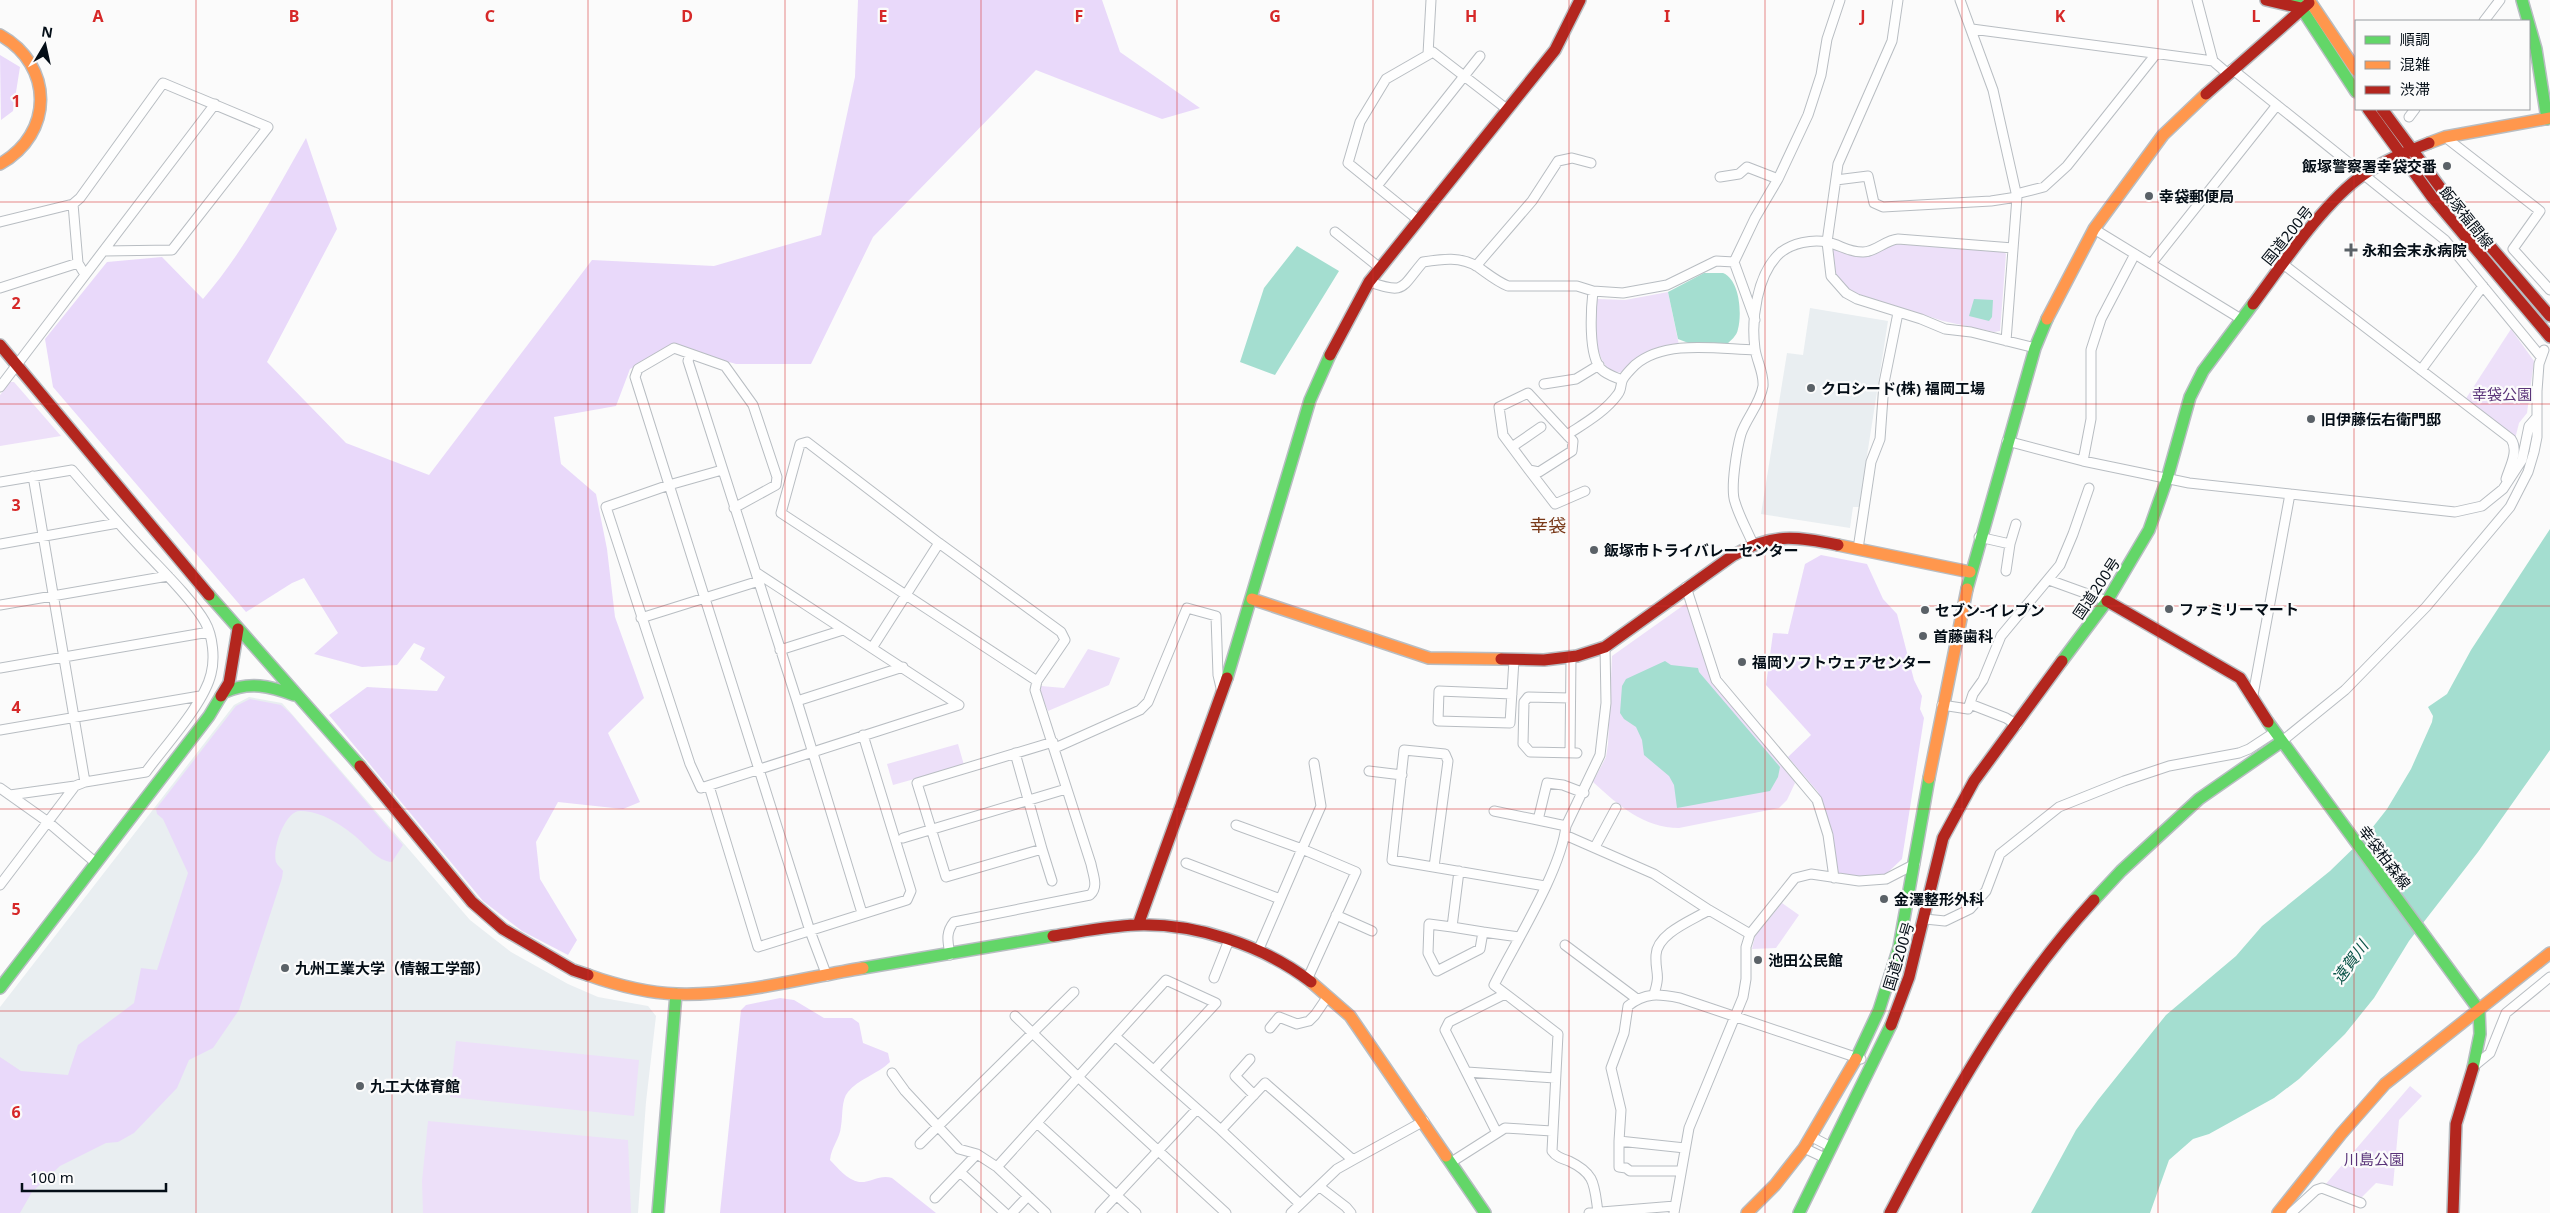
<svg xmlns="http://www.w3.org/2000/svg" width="2550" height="1213" font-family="'Noto Sans','Noto Sans JP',sans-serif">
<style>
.built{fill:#e9eef1}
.green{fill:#ede0f9}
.forest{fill:#e9d9fa}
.water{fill:#a4ded0}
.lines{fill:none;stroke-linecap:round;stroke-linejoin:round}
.street-casing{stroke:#b8bdc2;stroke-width:11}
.fast-casing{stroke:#b8bdc2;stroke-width:14}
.slow-casing{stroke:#b8bdc2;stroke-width:14}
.jam-casing{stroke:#b8bdc2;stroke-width:14}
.street{stroke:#fefefe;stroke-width:9}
.fast{stroke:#63d668;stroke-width:11}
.slow{stroke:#ff974d;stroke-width:11}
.jam{stroke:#b3261e;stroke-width:11}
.grid{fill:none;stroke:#d62828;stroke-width:1;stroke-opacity:0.55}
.poi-dot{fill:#5a6167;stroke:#fbfbfb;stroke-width:2}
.labels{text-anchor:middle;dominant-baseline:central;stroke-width:4.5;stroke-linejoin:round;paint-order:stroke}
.poi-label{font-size:15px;font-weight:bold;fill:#040e17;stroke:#fbfbfb;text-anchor:start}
.street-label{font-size:15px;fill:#040e17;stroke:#fbfbfb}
.park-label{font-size:15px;fill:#5a3479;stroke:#fbfbfb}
.water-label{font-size:16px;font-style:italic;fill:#0b5448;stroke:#fbfbfb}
.quarter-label{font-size:18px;fill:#793919;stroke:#fbfbfb}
.grid-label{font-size:16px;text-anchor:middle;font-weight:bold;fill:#d62828;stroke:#fbfbfb;stroke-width:4.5;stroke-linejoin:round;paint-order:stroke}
</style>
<rect width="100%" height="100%" fill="#fbfbfb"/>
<path class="built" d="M1810,308L1888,321L1859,507H1853L1850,528L1761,514L1787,353L1803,355Z
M249,697L282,703L291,713L470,920L511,952L568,984L598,997L648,1006L656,1016L646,1102L638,1213H0V1007L234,705Z"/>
<path class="green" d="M1890,242L2002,250L2006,254L2000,331L1994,332L1943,321L1852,292L1835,275L1831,247C1858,259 1865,255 1890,242Z
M1668,292L1679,345C1654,344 1640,354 1624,372L1612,373C1593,356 1594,324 1595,301L1598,299L1625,300Z
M2511,329L2534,361L2527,413L2519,423L2515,439L2465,400Z
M10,382H14L61,436L0,446V395Z
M1688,602L1711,681L1787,769L1795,783L1787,800L1779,808L1679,828C1644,828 1618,805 1593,782L1606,757L1608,744L1612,656Z
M1088,649L1120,658L1109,685L1048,711L1040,692L1041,686L1064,688Z
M958,744L964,765L893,785L887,764Z
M1782,903L1799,915L1776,948L1752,949L1755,936Z
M456,1041L639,1060L634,1116L450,1097Z
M2410,1086L2422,1096L2399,1120L2393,1186L2376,1183L2360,1199L2325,1185Z
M428,1121L628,1140L631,1213H423L422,1181Z"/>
<path class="forest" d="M858,0H1102L1120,52L1200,108L1162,119L1036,70L873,237L811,364H736L673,346L630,369L616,406L554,417L561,464L596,494L607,549L615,617L644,698L608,733L640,802L623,809L558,802L536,842L540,879L577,940L568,955L522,931L483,901L329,715L367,687L437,691L445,677L420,659L425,648L414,643L397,665L362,667L314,654L338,633L304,578L292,583L246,612L53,387L45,339L107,262L162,257L203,299C245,250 274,194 306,138L337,229L267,362L346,443L429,475L592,260L714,266L821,235L855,77Z
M0,55L20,67L13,111L1,120Z
M1821,555L1867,564L1883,599L1897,614L1914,680L1922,696L1920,709L1924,718L1902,859L1885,875L1863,878L1838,874L1827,816L1818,792L1788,757L1811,735L1766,685L1773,633L1788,634L1805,564Z
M250,699L281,705L291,714L403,845L392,862C377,861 367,846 355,836C342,825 319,810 300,811C285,811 272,849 276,862C277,865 281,868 283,871L282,878L239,1010L213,1048L189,1060L177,1088L134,1133L118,1142L106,1143L60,1166L32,1192L20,1213H0V1057L21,1071L68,1075L78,1045L134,1003L141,968L157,970L188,873L163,819L157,814L156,809L236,706Z
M780,998L794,1000L824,1018H852L859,1023L863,1043L888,1053L890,1062C878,1074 858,1079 848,1092C841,1100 843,1116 841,1126C840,1139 831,1147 830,1160C838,1168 847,1180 859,1182C871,1183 880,1174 892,1178L936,1213H720L741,1010L746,1005Z"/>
<path class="water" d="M1297,246L1339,271L1275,375L1240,362L1264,288Z
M1704,273H1723C1740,280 1742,314 1738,329C1737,336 1730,341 1726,345L1691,344L1678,339L1668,292Z
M1974,299L1993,300L1992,317L1989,321L1969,316Z
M2550,529V750L2478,852L2409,941L2374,998L2345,1034L2299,1079L2274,1098L2209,1134L2193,1139L2169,1160L2150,1213H2031L2076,1130L2098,1100L2166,1015L2236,956L2262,926L2330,871L2365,837L2387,809L2411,769L2432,722L2433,716L2428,707L2447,694L2471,650Z
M1665,661L1671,665L1698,668L1699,672L1780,767L1778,777L1770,791L1677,808L1674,785L1669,776L1644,755L1642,740L1636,727L1624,719L1620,713L1622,686L1626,679Z"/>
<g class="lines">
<g class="street-casing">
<path id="street" d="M1898,0L1892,41L1838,164L1827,242L1831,276L1846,293L1857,299L1921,319L1945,329L1971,332L2035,348
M1960,0L1993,90L2017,197L2006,341
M2197,0L2213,61
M2484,21L2500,0
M1972,29L2213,61L2227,73
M1428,54L1431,0
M2232,69L2445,240L2541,357
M2409,117L2415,109
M2445,137L2540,211L2513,249L2550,290
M1720,177L1739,174L1747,167L1778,179
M1836,180L1868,176L1874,203L1883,207L1991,201L2017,197
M1377,186L1480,56
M2016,194L2044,187L2067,166L2156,54
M73,204L78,263
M1417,219L1348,163L1360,122L1386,79L1433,52L1508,110
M0,222L73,204L80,198L163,83L268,127L172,250L104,251
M2094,229L2241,319
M1335,232L1380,268
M2151,264L2277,105
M2283,264L2511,439C2519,451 2510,466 2506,479
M1476,266L1532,201L1558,161L1572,158L1591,163
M1369,282C1406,294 1400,289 1423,262C1442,259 1461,256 1478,267C1488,274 1496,281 1508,286H1577L1593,291L1623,293L1667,285L1716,261L1734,262
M0,288L78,263L84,273
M1593,291C1591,309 1588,355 1601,369C1607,375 1615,377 1622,380
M1755,320L1734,262L1755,218L1778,179L1808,115L1821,75L1827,39L1840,0
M690,354L688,361L797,701L862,913
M2421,370L2483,286
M1544,384L1576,379L1599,365
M0,387L215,104
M1567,435L1528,393L1499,407L1503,435L1529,470L1539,472L1572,451L1573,441L1567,435C1585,423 1605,412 1618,394C1622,389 1620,384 1623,379C1625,375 1632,368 1635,365C1665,339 1718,349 1755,350
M2007,441L2083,461L2189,483L2455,512L2482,506L2503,489L2522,460L2529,426L2536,418
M1512,447L1541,427
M2083,461L2091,419V350L2101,319L2135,254
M722,470L669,485L606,507L690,764L701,788L959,705L757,573
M1529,470L1555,504L1585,491
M33,476L85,782
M0,482L72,470C97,499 122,528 148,555C165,573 194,602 205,622C213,636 215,659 211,674C204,704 164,747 146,772L85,782L75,786L0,885
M734,508L776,485L777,477L753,405L725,366L674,348L638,369L635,377L810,931L827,976
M1979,537L2010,544L2006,571
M0,544L118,523
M1753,544C1747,530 1739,516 1735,502C1730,489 1737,448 1741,434C1747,417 1760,404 1763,386C1764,373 1757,362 1755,349C1751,319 1757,274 1780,253C1792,243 1812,239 1827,242C1841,245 1847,252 1863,252C1876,252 1885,240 1898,239L2013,248
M2010,544L2016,524
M1858,549L1871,462L1880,439L1884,383L1898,313
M2049,580L2107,601
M1686,587L1716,680L1817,800L1828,835L1834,878
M0,605L168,576
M641,618L759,581
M872,648L939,543
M780,650L843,630
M0,668L209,632
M1512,694L1439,691L1438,721L1510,723L1514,660
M2253,695L2290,494
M1570,698L1528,697L1524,702L1523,744L1530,752L1577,753
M797,701L903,667
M1970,704L2006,718L2017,725
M1942,705L1968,709L1973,694L1983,680L2001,636L2060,565L2073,534L2089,488
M0,730L200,696
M2281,742L2345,690L2426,607L2510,507L2528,472L2534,452L2537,437V391L2539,364L2544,350
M1055,748L1140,710L1148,702L1187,608L1216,616L1218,675L1222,692
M1015,753L1042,849L946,877L917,783L1053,742
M1570,753L1571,657
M1369,771L1402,775
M709,786L758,947L907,900L911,891L863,735
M0,788L48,822L96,863
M10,795L75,786
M1494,811L1538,820
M1236,825L1302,849L1321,806L1314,763
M1566,826L1538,820L1547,783L1563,785L1584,793
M1565,835L1654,874L1709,910L1750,934
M903,838L1066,789
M1595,847L1616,808
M1042,849L1052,881
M1186,863L1280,899
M1434,867L1448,761L1445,754L1404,750L1392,860L1545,886
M1336,915L1372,931
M1925,919L1945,921L1970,909L1986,891L2000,854L2059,807L2124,781L2169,766L2239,753L2249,749L2275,732
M1452,927L1483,932L1480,949L1437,971L1428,953L1429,924L1452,927L1459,871
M1483,932L1519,937
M1565,945L1637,999
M1258,951L1302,849L1356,872L1307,980
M950,955C948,942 945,933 954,922L1090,895C1099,887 1093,875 1091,864L1035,690L1037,681L1065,640L1061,632L939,543L807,442L800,444L781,513L1037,681
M1214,978L1229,940
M1654,994C1661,972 1655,974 1656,955C1657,933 1693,920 1709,910
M1015,1016L1078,1077L1226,1213
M1270,1028L1279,1017L1297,1024L1309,1021L1315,1015L1328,996
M1115,1036L1166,980L1216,1003L1154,1070
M1250,1059L1235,1076L1254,1095
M2474,1066L2490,1053L2506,1013L2550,977
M1467,1072L1555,1078
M892,1073L905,1091L959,1149L977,1154L997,1167
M1037,1123L1136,1213
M1221,1130L1265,1083L1353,1160L1337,1169L1291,1213
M1497,1133L1445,1030L1449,1022L1505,994
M1812,1137L1831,1147
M1619,1141V1167L1626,1168L1630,1171H1681
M920,1144L1074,992
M1685,1148L1619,1141L1621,1110L1611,1068L1624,1033L1628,1006C1645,992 1659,994 1680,998L1861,1059
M1804,1148L1825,1158
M1353,1160L1424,1121
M1450,1163L1505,1128L1552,1131
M960,1172L1005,1213
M1320,1187L1346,1207L1351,1213
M935,1198L977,1154
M1598,1212C1594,1185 1596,1174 1569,1161C1563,1159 1556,1157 1552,1151L1558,1034L1494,985C1515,943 1561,871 1566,826L1600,755L1606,703L1605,647
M1012,1213L1028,1196
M1046,1213L997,1167L1115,1036L1221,1130L1300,1204
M1100,1213L1197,1109
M1589,1213L1675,1206
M1674,1213L1689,1128L1743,997L1746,979V947L1750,934L1795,878L1811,874L1859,881L1886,879L1915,864
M2291,1213L2316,1190L2322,1188L2361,1203"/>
</g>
<g class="fast-casing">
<path id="fast" d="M2296,0L2356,92
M2522,0L2536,49L2547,119
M1967,589L2035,348L2047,319
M209,595L360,766
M2062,661L2107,601L2149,530L2167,479L2190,397L2203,371L2253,304
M1227,678L1310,400L1330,355
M225,692C249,681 270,686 294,695
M2268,722L2479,1010L2480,1034L2473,1068
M2094,900L2121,871L2199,799L2281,742
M863,968L1053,936
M0,988L209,716L221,696
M1856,1059L1879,1010L1899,947L1929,778
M1446,1156L1485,1213
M658,1213L676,994
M1799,1213L1891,1025"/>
</g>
<g class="slow-casing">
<path id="slow" d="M2309,0L2356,70
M0,35C54,65 54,134 0,164
M2429,143L2445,137L2550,118
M2047,319L2094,229L2163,135L2206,94
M1838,545L1970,572
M1252,599L1429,658L1501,659
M1929,778L1967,589
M588,975C616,985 647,993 677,994C738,996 803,978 863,968
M1311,982L1350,1016L1446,1156
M1747,1213L1775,1185L1804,1148L1856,1059
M2278,1213L2341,1134L2385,1084L2550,953"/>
</g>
<g class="jam-casing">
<path id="jam" d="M2266,0L2301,8
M2206,94L2309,3
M2368,109L2432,197L2550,337
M2382,109L2442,190L2550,316
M2253,304C2282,265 2324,202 2363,175C2383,161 2406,152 2429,143
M0,345L209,595
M1330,355L1369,282L1555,50L1580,0
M2107,601L2240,678L2268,722
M1501,659L1544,660L1577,656L1605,647L1732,556C1772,533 1794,536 1838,545
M221,696L229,683L238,629
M360,766L472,902L503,929L573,970L588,975
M1138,925L1227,678
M1053,936C1080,932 1108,926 1136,925C1195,923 1263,945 1311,982
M1891,1025L1909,977L1943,838L1974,781L2062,661
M1890,1213C1948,1102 2009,993 2094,900
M2453,1213L2456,1124L2473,1068"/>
</g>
<use href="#street" class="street"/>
<use href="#fast" class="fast"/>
<use href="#slow" class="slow"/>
<use href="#jam" class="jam"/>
</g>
<path class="grid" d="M196,0V1213M392,0V1213M588,0V1213M785,0V1213M981,0V1213M1177,0V1213M1373,0V1213M1569,0V1213M1765,0V1213M1962,0V1213M2158,0V1213M2354,0V1213M0,202H2550M0,404H2550M0,606H2550M0,809H2550M0,1011H2550"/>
<g class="poi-dot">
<circle cx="2447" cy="166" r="5"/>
<circle cx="2149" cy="196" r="5"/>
<path d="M2348.5 242.5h5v5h5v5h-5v5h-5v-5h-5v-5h5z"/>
<circle cx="1811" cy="388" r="5"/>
<circle cx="2311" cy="419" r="5"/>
<circle cx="1594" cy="550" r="5"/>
<circle cx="2169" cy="609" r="5"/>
<circle cx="1925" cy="610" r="5"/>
<circle cx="1923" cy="636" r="5"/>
<circle cx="1742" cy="662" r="5"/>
<circle cx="1884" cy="899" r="5"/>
<circle cx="1758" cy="960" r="5"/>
<circle cx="285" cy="968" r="5"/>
<circle cx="360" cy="1086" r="5"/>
</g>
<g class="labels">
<g class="poi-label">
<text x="2437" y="166" text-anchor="end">飯塚警察署幸袋交番</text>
<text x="2159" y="196">幸袋郵便局</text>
<text x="2362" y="250">永和会末永病院</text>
<text x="1821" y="388">クロシード(株) 福岡工場</text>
<text x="2321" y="419">旧伊藤伝右衛門邸</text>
<text x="1604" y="550">飯塚市トライバレーセンター</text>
<text x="2179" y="609">ファミリーマート</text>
<text x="1935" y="610">セブン-イレブン</text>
<text x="1933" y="636">首藤歯科</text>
<text x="1752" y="662">福岡ソフトウェアセンター</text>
<text x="1894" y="899">金澤整形外科</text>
<text x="1768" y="960">池田公民館</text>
<text x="295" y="968">九州工業大学（情報工学部）</text>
<text x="370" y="1086">九工大体育館</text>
</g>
<g class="street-label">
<text transform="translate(2467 217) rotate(51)">飯塚福間線</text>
<text transform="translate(2287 235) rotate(-51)">国道200号</text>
<text transform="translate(2096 588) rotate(-56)">国道200号</text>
<text transform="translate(2385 857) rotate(53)">幸袋柏森線</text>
<text transform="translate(1898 956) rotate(-73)">国道200号</text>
</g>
<g class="park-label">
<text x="2502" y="394">幸袋公園</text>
<text x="2374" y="1159">川島公園</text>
</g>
<g class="water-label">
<text transform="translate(2350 962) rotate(-54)">遠賀川</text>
</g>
<g class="quarter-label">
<text x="1548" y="525">幸袋</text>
</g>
</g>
<g class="grid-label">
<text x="98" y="22">A</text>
<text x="294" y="22">B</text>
<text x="490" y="22">C</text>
<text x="687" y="22">D</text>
<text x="883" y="22">E</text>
<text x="1079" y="22">F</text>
<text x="1275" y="22">G</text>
<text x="1471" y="22">H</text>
<text x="1667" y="22">I</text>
<text x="1863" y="22">J</text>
<text x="2060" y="22">K</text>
<text x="2256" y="22">L</text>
<text x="16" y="107">1</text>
<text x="16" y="309">2</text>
<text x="16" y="511">3</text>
<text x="16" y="713">4</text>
<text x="16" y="915">5</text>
<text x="16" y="1118">6</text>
</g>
<rect x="2355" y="20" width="175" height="90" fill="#fbfbfb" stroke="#989ca0"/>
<rect x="2365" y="36" width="25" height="8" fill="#63d668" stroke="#989ca0"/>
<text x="2400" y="45" font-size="15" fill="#040e17">順調</text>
<rect x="2365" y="61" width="25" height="8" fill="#ff974d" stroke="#989ca0"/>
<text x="2400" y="70" font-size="15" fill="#040e17">混雑</text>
<rect x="2365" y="86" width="25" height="8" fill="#b3261e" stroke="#989ca0"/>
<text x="2400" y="95" font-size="15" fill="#040e17">渋滞</text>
<g transform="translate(45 45) rotate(9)" stroke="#fbfbfb" stroke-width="4" paint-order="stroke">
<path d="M0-4L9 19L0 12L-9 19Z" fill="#040e17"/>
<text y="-8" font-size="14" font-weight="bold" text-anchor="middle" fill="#040e17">N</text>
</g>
<path d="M22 1183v8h144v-8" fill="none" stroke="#040e17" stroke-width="2.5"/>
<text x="30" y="1183" font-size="15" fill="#040e17" stroke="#fbfbfb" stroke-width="4" paint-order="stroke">100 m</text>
</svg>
